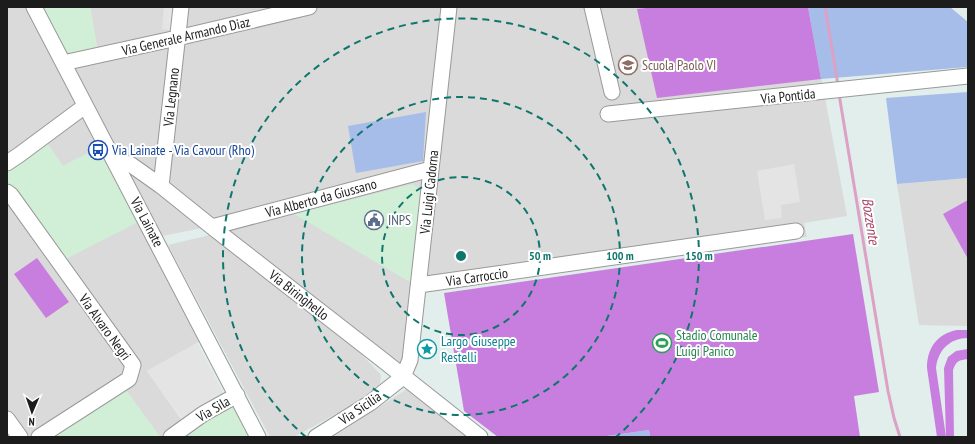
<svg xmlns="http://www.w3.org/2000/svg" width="975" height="444" font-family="'PT Sans Narrow',sans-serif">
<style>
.residential{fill:#d9dad9}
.commercial{fill:#d0efd6}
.grass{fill:#a6bce9}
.pitch{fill:#c87ede}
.parking{fill:#e4e4e4}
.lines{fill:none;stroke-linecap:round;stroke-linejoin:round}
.stream{stroke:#dca1c5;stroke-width:3}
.minor-casing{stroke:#999;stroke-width:17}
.minor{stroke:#fff;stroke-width:15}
.ring{fill:none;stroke:#0f766e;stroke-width:2;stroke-dasharray:7 5}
.labels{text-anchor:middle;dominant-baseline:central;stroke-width:4;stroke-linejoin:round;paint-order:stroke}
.street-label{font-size:14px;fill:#1c1c1c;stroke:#fff}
.education-label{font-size:14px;fill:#785e54;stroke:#fff;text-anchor:start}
.transit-label{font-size:14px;fill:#164399;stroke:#fff;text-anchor:start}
.service-label{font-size:14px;fill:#4e5e75;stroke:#fff;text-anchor:start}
.leisure-label{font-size:14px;fill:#27864d;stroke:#fff;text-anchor:start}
.culture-label{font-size:14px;fill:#0d838f;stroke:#fff;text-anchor:start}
.water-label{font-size:15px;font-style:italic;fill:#ac486a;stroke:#fff}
.centre{fill:#0f766e;stroke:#fff;stroke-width:2}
.ring-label{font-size:12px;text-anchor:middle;font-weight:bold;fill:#0f766e;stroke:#fff;stroke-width:4;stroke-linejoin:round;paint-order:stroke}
</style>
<rect width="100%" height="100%" fill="#e1eeeb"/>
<path class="residential" d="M7,7H32L102,146L63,166L44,139L7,166Z
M90,7H808L847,216L804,223L807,237L417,292L407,377L212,226L157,237L64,61L98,53Z
M968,178V326L919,325L897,184Z
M7,195L142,220L204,339L147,371L185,425L168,437H160L122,385L42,437H7Z
M210,235L350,342L381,375L380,384L354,404L294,437H270L168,245Z
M407,389L469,437H333Z"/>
<path class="commercial" d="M36,7H90L98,53L64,61Z
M44,139L63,166L102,146L142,220L60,262L7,188V173L20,158Z
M413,184L421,190L410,282L294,214Z
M122,385L160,437H42Z
M235,399L255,437H174Z"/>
<path class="grass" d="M808,7H950L968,22V67L821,79Z
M968,92V178L897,184L886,98Z
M426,112L423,161L356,173L348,126Z
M649,430L650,437H600Z"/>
<path class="pitch" d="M655,7H808L821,79L657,98L637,9Z
M968,200V259L943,214Z
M853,234L879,392L854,396L860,437H650L649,430L600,437H498L464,411L444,293Z
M37,258L69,302L46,318L14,274Z
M957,330H968V338C950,338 938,350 936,368L946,437H937L927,368C927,348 937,334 957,330Z
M968,349V359C959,360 956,361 953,370L954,437H946L944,368L948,357L956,351Z"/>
<path class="parking" d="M164,7H173L171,30L162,29Z
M794,164L800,202L781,205L782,218L765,220L757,171Z
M197,343L224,394L183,420L147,371Z"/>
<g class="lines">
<path class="stream" d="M825,7L838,85
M839,94L888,391L894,418L900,437"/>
<g class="minor-casing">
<path id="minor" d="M34,7L258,437
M592,7L612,92
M63,63L177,38L309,7
M608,114L968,76
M115,161L130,164L161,186L212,227L384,361L480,437
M7,163L19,155L85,106
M161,186L181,7
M7,192L11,195L133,365L129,379L39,437
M212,227L431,169
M419,285L796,231
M7,419L20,437
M171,437L203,414L237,395
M316,437L370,403L403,377L410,360L449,7"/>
</g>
<use href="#minor" class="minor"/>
</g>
<g class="ring">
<circle cx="461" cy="256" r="79"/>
<circle cx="461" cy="256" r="159"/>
<path d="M306 437A238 238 0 1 1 616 437"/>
</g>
<defs>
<g id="school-ring" transform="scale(1)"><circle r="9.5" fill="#fff" stroke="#8d6e63" stroke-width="1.5"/><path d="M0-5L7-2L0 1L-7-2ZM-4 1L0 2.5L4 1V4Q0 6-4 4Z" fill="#8d6e63"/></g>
<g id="bus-ring" transform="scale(1)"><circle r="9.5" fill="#fff" stroke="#1a4fb4" stroke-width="1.5"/><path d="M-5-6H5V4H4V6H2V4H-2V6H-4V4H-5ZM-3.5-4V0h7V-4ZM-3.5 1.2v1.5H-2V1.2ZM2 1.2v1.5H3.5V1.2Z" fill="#1a4fb4"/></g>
<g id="civic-ring" transform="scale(1)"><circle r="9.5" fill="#fff" stroke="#5c6f8a" stroke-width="1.5"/><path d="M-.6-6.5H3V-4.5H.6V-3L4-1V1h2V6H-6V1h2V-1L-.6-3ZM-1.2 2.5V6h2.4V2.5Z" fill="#5c6f8a"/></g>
<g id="stadium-ring" transform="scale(1)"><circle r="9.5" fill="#fff" stroke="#2e9e5b" stroke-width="1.5"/><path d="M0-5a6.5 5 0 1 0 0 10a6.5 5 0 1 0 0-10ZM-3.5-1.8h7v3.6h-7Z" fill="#2e9e5b"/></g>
<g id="sight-ring" transform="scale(1)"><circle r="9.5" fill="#fff" stroke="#0f9aa8" stroke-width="1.5"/><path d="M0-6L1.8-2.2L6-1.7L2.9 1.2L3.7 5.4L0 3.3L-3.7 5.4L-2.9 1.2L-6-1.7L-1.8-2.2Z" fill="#0f9aa8"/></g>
</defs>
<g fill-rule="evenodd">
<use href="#school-ring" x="628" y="65"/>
<use href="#bus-ring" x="98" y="150"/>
<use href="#civic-ring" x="374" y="220"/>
<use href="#stadium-ring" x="662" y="343"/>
<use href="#sight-ring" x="427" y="349"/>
</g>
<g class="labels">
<g class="street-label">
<text transform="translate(186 36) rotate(-13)">Via Generale Armando Diaz</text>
<text transform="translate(788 96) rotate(-6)">Via Pontida</text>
<text transform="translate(171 97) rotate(-84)">Via Legnano</text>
<text transform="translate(429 192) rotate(-84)">Via Luigi Cadorna</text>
<text transform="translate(321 198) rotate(-15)">Via Alberto da Giussano</text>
<text transform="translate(147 222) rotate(62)">Via Lainate</text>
<text transform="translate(477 277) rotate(-8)">Via Carroccio</text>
<text transform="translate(299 295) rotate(38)">Via Biringhello</text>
<text transform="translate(105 327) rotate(54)">Via Alvaro Negri</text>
<text transform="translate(360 408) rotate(-34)">Via Sicilia</text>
<text transform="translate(213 409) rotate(-31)">Via Sila</text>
</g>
<g class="education-label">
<text x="642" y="65">Scuola Paolo VI</text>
</g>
<g class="transit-label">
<text x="112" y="150">Via Lainate - Via Cavour (Rho)</text>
</g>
<g class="service-label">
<text x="388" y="220">INPS</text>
</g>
<g class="leisure-label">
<text x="676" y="335">Stadio Comunale<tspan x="676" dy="16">Luigi Panico</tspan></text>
</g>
<g class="culture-label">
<text x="441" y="341">Largo Giuseppe<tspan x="441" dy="16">Restelli</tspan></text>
</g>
<g class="water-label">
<text transform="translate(871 221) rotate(81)">Bozzente</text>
</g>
</g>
<circle cx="461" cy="256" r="6" class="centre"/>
<g class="ring-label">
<text x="540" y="260">50 m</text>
<text x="620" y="260">100 m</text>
<text x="699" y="260">150 m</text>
</g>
<rect width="975" height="444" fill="none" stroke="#1c1c1c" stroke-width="16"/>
<g transform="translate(32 412) rotate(182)" stroke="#ffffff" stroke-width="3" paint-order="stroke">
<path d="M0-3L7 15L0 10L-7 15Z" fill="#1c1c1c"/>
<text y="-6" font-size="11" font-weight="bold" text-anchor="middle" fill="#1c1c1c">N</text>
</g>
</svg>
